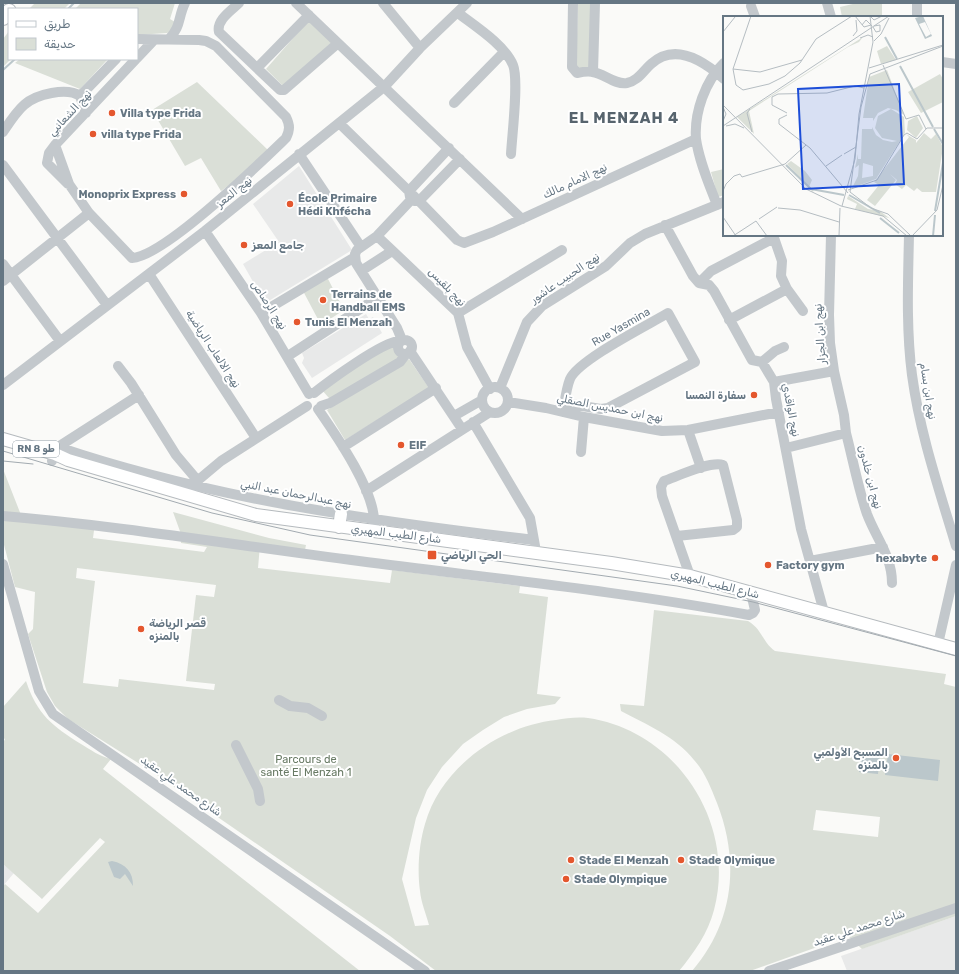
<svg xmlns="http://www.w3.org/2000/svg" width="959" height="974" font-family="Rubik,'Noto Naskh Arabic',sans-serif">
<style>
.built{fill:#e8e9e9}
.green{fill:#dadfd7;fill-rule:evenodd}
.water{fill:#bbc7cb}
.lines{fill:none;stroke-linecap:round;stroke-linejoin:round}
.stream{stroke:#bbc7cb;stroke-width:2}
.major-casing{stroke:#b5babe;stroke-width:14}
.highway-casing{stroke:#b4b9bd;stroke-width:16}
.minor{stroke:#c3c8cc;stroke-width:10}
.major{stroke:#fff;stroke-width:12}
.highway{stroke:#fff;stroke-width:14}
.tram{stroke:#a2aab0;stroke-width:1}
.poi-dot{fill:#e4572e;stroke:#fff;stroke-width:1.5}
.labels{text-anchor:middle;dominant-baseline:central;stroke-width:4;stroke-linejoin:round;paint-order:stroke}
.shield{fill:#fff;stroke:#939fa8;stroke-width:1}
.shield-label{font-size:10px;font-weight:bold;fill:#657683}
.street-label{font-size:11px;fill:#657683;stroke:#fff}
.poi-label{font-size:11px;font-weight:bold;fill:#657683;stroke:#fff;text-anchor:start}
.park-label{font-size:11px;fill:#687a64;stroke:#fff}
.district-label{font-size:15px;font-weight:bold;letter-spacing:1px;fill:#57646e;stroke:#fff}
.inset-river{fill:none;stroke:#bbc7cb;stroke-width:2}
.inset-road{fill:none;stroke:#b5bdc2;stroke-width:1}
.view{fill:#1d4ed8;fill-opacity:0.15;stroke:#1d4ed8;stroke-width:2}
.inset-edge{fill:none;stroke:#657683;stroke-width:2}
</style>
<rect width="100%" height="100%" fill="#fafaf8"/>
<path class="built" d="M299,166L352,250L267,302L263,295L260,297L254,288L256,287L243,264L279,242L253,204Z
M366,314L369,319L373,317L382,333L312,378L302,363L304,358L302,353Z
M3,864L14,873L3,886Z
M956,916V971H847L841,956Z"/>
<path class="green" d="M35,3H70L64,9H29Z
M81,3H175L170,19L175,22L172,31L167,33L137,35V9H75Z
M578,3H594L591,64L587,70L576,67Z
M857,3H882V17H842L840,7Z
M309,20L334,43L284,87L266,69Z
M9,31V59H11L3,67V39Z
M20,59H108L80,89L15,63Z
M197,82L268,150L248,171L221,191L201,158L185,166L152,110Z
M724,169V195L718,197L711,172Z
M327,277L344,310L321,325L303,291Z
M396,343V349L403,356L329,403V398L321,389Z
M409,359L429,388L345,440L327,410Z
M3,469L21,515L95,523L93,538L204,552L207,547L181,543V534L173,512L269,538L306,545L305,550L260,545L258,568L390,583L392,570L520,586L519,593L548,597L537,694L561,697L555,704L527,709L504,717L483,730L463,744L442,767L427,790L416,818L402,879L415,926L429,925C426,914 421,902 420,891C417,869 419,844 425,824C441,767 500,726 556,720C566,718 578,717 588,718C677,731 737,824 714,910C708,933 694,953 679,971H436L390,936L151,771L68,719L55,706L47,692L28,634L33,629L35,592L15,587L3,541ZM77,568L216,585L214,597L196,595L186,681L215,684L214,690L119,679L118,687L83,683L95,581L76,578Z
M654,610L748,621C763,630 762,642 775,651L946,674L944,684L956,687V916L862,949L848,936L750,971H692C734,922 740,862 717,803C711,788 705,772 694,760C676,737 646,724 621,711L620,704L644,706ZM816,810L880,817L878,837L813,830Z
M26,681C37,714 52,726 81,744C91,750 99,756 111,759L103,769L360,971H3V886L5,884L38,913L105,842L100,838L42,899L3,864V741L5,740L3,736V707Z"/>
<path class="water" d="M862,751L880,753L878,774L859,772Z
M888,754L940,760L938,781L885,775Z
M112,861C126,864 133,872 133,886L125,874L120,879L114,877L108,862Z"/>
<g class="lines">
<path class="stream" d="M68,9L74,3
M3,70L15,59"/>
<g class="major-casing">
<path id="major" d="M3,439L55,454L68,460L256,515L611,563L690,576L956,649
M339,527L341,514"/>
</g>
<g class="highway-casing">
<path id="highway" d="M3,18L9,11"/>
</g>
<path class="minor" d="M239,3C232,10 216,20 219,32L280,90H284L337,44
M296,3L522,219
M383,3L420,48
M573,3L572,67L577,73C582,72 588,71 592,72C604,73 614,85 627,83C638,81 643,71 651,64C675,42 704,61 724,79
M827,3L831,17
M751,6L755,17
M458,13C475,26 505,45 513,65C519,80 512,135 511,154
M917,17V3
M169,39C181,27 178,17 185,3
M137,58L154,40
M136,59L55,145L69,184L89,213L132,258C165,256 259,164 286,138C290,130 290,125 286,117L216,46L206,41L199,40L137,39
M942,62L956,64
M257,68L309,15
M593,72L595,3
M80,96L116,59
M454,103L504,52
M339,123L419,201L457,240L464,243L493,232L696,139
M3,132C9,123 16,112 24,105C36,94 67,87 80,96L86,113
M55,145L49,153L47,163L68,184
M299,154L361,247
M3,165L107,305
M410,197L409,191L449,148
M414,201H419L460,159
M717,205C709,184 699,161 696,139C694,113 705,81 724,63
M665,225L693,276L699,283L709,285L714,291L752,360L762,362L774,382L776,399L801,529L824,612
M205,231L261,313L309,394
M773,235L782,261L781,276L787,289L803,311
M909,235C908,281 906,329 912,375C920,434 939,489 956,546
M377,236L458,313L467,347L490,389
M3,264L60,341
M361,271L392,251
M149,274L256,438
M3,281L89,213
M699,283L711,271L774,238
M261,313L355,257
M458,313L562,250
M729,320L787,289
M398 347a7 7 0 1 1 14 0a7 7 0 1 1-14 0Z
M402,340L397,328L356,263L355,254L357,250L377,236L410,201
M410,351L462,429
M288,356L377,298
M762,362L775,351L784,347
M118,366L131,383L176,455L198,481
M834,371L844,415L846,433
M774,382L834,371L830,343L829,315L831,235
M3,385L205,231L385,86L420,48L467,3
M482 400a13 13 0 1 1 26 0a13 13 0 1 1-26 0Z
M500,388L527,322L542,306L606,266L630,243L645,234L724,202
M314,393C329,381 382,342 399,341
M508,402L546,408L584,417L662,431L688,430L779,412
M321,406L330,403L400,362L406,354
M318,409C336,435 377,494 374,525
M563,412C565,401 566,389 570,379C578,360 648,325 668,313L695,362L608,408L601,409L564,403
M454,416L482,400
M473,422L530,518L535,546
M688,430L701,468
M58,447C212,499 373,521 534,540
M343,447L436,388
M786,448L846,433C853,460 858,488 867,514C876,538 892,556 892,583
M581,452L584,417
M52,461L58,447L139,395
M190,487L221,461L307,406
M366,491L490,412
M3,516C122,526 241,546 359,561C489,578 620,591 749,615L753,613L755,610L751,593
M677,536L733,530L737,527V520L723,465C710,461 678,476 664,481L661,487L662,496L690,576
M810,561L883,547
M3,564L39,691L53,714L425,971
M938,644L956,565
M279,700L290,706L308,708L322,716
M236,745L258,789L260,801
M769,971L956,908"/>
<use href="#major" class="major"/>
<use href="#highway" class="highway"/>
<path class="tram" d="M3,451L212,513L310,535L677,586L753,602L956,656
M3,461L33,464"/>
</g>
<g class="poi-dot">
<circle cx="112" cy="113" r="4"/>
<circle cx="93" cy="134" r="4"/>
<circle cx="184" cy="194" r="4"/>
<circle cx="290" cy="204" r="4"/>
<circle cx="244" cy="245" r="4"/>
<circle cx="323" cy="300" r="4"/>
<circle cx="297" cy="322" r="4"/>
<circle cx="754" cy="395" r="4"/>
<circle cx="401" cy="445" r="4"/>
<rect x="427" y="550" width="10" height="10" rx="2"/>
<circle cx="935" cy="558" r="4"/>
<circle cx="768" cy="565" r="4"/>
<circle cx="141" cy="629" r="4"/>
<circle cx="896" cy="758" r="4"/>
<circle cx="571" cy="860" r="4"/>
<circle cx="681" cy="860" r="4"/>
<circle cx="566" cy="879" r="4"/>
</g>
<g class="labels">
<rect class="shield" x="13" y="441" width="46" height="16" rx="3"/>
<g class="shield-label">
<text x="36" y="449">RN 8 طو</text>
</g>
<g class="street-label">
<text transform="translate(70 113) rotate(-47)">نهج الشعانبي</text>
<text transform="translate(575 181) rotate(-25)">نهج الامام مالك</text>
<text transform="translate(234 192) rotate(-39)">نهج المعز</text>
<text transform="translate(565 278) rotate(-34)">نهج الحبيب عاشور</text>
<text transform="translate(447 287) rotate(46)">نهج بلقيس</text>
<text transform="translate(269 305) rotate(57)">نهج الرصاص</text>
<text transform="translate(621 327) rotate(-30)">Rue Yasmina</text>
<text transform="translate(820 334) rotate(-94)">نهج ابن الجزار</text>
<text transform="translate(213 349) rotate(57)">نهج الالعاب الرياضية</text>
<text transform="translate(928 391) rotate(81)">نهج ابن بسام</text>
<text transform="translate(610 408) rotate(11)">نهج ابن حمديس الصقلي</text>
<text transform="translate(791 410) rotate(79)">نهج الواقدي</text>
<text transform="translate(870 477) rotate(75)">نهج ابن خلدون</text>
<text transform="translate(296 494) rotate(11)">نهج عبدالرحمان عبد النبي</text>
<text transform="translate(396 534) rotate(7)">شارع الطيب المهيري</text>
<text transform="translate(715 584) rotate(14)">شارع الطيب المهيري</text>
<text transform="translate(181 786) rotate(35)">شارع محمد علي عقيد</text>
<text transform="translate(859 928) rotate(-18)">شارع محمد علي عقيد</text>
</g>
<g class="poi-label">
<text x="120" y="113">Villa type Frida</text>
<text x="101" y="134">villa type Frida</text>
<text x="176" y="194" text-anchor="end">Monoprix Express</text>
<text x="298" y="198">École Primaire<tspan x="298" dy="13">Hédi Khfécha</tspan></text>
<text x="252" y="245">جامع المعز</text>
<text x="331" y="294">Terrains de<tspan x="331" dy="13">Handball EMS</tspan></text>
<text x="305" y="322">Tunis El Menzah</text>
<text x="746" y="395" text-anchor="end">سفارة النمسا</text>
<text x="409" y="445">EIF</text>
<text x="441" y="555">الحي الرياضي</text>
<text x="927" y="558" text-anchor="end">hexabyte</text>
<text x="776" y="565">Factory gym</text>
<text x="149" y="623">قصر الرياضة<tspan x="149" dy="13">بالمنزه</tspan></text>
<text x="888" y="752" text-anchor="end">المسبح الأولمبي<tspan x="888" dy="13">بالمنزه</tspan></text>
<text x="579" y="860">Stade El Menzah</text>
<text x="689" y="860">Stade Olymique</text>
<text x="574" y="879">Stade Olympique</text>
</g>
<g class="park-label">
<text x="306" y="759">Parcours de<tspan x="306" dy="13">santé El Menzah 1</tspan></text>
</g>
<g class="district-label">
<text x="624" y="118">EL MENZAH 4</text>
</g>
</g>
<g transform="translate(723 16)">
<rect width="220" height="220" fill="#fafaf8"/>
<path d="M140,21L136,26L125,31L26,95L31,118L14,101ZM164,30L173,44L158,48L154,35ZM164,54L181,99L173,94L165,92L155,97L150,105V102H140L146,61ZM217,58L220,63V86L198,97L185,76ZM168,93L181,101L182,117L153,163L129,172L135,160L136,149L132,152L135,138V143H138L139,113H149V111L153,119L160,124L169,126L174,125L159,122L152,112L155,100ZM140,147L150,150V147V160L139,162ZM194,100L200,112L193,122L184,114L185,105ZM201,117L208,123L213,118L220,131L213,176H199L194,172L191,175L183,169L179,173L172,168L174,164L167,158L173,164L152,190L144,184L156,169L151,166L186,121L183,118L193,124V127ZM68,145L82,155L89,164L86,171L91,173L90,176L62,149L86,171L64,148ZM125,180L145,193L157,195L174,208L166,202L132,193L134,188L124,183Z" fill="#dadfd7" fill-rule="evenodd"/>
<path d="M200,0L209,20L202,23L192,2ZM202,6L208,18L203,21L196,8Z" fill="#bbc7cb" fill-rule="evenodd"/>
<path class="inset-river" d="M162,21L174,43M177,50L210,111M211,113L220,128M63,149L88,173L121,179M126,179L157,197M212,195L220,147M157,202L176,217M210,220L212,199"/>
<path class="inset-road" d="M28,0L10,53L13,69L20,74L46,68L62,60L77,47L93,23L129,0M132,0L141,11L148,9M147,0L151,4L159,0M139,9L143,4L149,10M150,11L153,16L157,15V9L151,10M0,16L12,1M130,20L134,15L133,4M137,22L145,19L150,21M151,25L158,18L166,2M160,49L183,103L196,99L203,113M146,52L220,29M10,53L37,56L79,44M0,89L83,173L118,190L160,200L184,220M0,91L3,98L0,105M27,93L24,97L29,116M64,97L49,89V81L55,78L104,77L132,70L141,72M64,99L56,103V108L87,132L125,177M0,110L166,0M3,110L12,108L21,112M181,119L184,117L194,123L204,112H220M121,138L133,131M62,148L83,129M103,150L119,139M125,174L154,164L181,119M0,175L3,168L11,160L17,158L19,161L62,148M119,190L132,143L136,98L150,26L147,0M55,192L77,194L116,206M0,201L13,220M36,203L54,191M33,205L44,220M10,220L33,205M116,220L117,192M188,220L165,198L148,192L127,176L138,91L147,58L220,30M189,220L214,194L220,169"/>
<path class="view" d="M176,68L181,168L80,173L75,73Z"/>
<rect width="220" height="220" class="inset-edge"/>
</g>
<rect width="959" height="974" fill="none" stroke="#657683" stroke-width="8"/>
<rect x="8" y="8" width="130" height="52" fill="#ffffff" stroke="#c1c8cd"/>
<rect x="16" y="21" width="20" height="6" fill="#ffffff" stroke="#c1c8cd"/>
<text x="44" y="28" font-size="12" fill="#657683">طريق</text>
<rect x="16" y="38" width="20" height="12" fill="#dadfd7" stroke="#c1c8cd"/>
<text x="44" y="48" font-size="12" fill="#657683">حديقة</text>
</svg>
